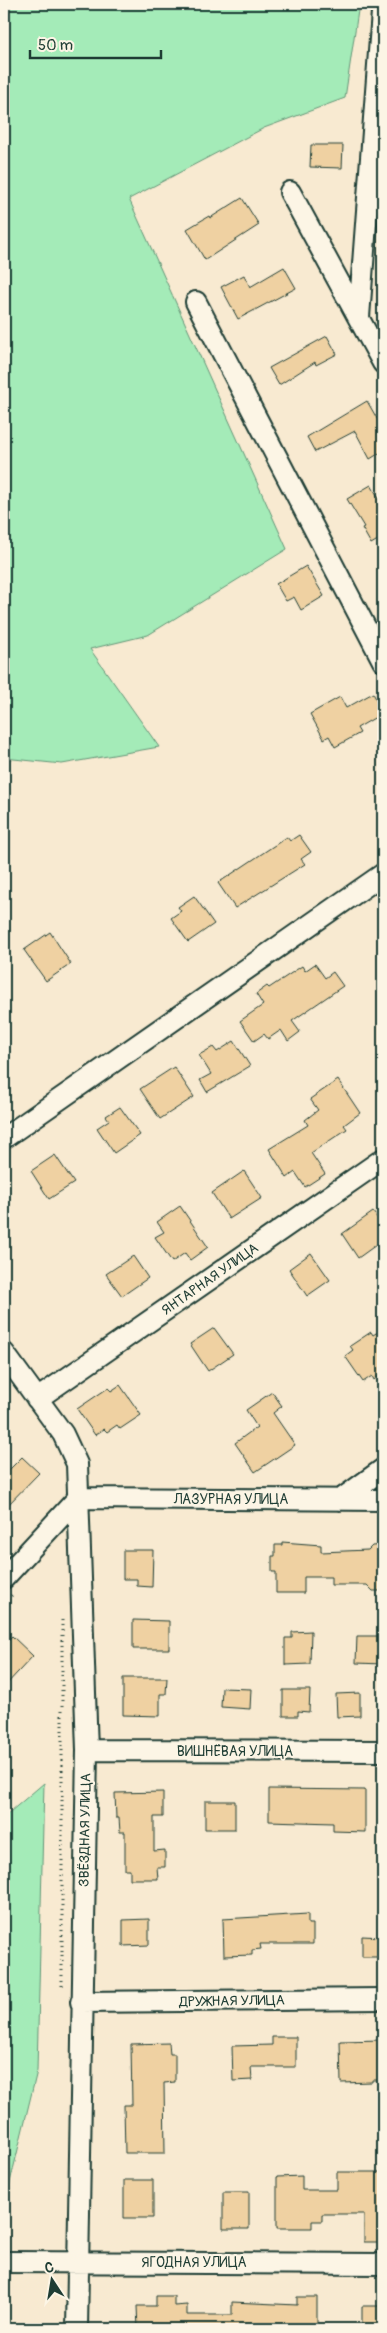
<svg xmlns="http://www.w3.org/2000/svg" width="387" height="2333" font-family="Pangolin,sans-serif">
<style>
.green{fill:#a4ebb8;stroke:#629476}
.building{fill:#efd1a2;stroke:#1f3d34}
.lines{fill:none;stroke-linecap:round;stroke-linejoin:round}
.street-casing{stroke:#1f3d34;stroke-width:24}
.path{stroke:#1f3d34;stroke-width:3;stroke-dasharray:1 4;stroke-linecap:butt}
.street{stroke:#fcf5e5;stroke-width:20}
.labels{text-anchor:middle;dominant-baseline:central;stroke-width:4;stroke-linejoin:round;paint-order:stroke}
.street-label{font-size:14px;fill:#1f3d34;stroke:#fcf5e5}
</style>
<rect width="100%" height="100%" fill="#f8ead1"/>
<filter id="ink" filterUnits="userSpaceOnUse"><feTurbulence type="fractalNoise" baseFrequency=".02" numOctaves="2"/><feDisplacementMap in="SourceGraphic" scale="10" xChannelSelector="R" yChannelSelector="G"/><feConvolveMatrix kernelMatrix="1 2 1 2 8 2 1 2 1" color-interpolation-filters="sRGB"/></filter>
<g filter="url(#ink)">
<path class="green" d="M4,4H359L345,98L264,128L129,199L287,549L148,635L90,649L159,747L62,764L4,758Z
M44,1783L37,2071L4,2207V1817Z"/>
<path class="building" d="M311,145H343L342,168L310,167Z
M242,198L259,225L205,260L187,229L209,216L210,218Z
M284,267L296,288L238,319L221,287L244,275L250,287Z
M327,336L337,354L316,365L315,362L279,385L269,368Z
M367,401L383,429V451L370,459L355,431L315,452L307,437Z
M371,485L383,505V537L371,544L362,528L364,527L347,499Z
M306,566L324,596L301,610L294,597L286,601L276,584Z
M373,693L383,713L357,728L360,733L335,747L329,736L324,739L310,714L340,697L346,708Z
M299,835L311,852L301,859L305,864L235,908L218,883L287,837L290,841Z
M194,896L214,924L188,942L171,918L181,911L178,907Z
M50,932L71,964L46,981L24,950Z
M315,964L325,978L333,972L343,986L292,1021L300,1032L288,1041L281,1030L268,1039L264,1034L254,1041L240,1021L263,1005L256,994L267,986L269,988L302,966L305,971Z
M234,1041L250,1066L207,1092L200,1080L211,1074L199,1055L213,1047L217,1052Z
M174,1067L194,1097L160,1119L140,1089Z
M338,1080L360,1113L344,1125L347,1129L311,1153L325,1174L305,1187L295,1172L287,1178L269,1149L308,1125L305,1120L318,1110L310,1099Z
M120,1107L140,1135L114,1153L97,1128L109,1120L106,1116Z
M55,1155L74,1183L49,1199L31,1171Z
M244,1171L262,1198L229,1219L212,1193Z
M180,1206L208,1247L190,1260L185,1253L172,1262L155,1237L164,1232L157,1222Z
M373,1212L383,1226V1240L358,1258L342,1234Z
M311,1253L330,1280L307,1296L289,1269Z
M133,1256L148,1278L122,1296L106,1274Z
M214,1328L233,1354L208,1371L190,1344Z
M383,1329V1373L374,1380L372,1376L363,1382L345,1356L353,1350L350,1346L371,1332L373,1335Z
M120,1385L141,1415L120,1429L117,1425L107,1432L104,1429L95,1435L77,1409L108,1388L111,1391Z
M272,1392L282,1406L273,1413L295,1445L255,1472L235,1443L257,1427L246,1410Z
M22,1457L39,1473L4,1509V1475Z
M282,1542L321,1545V1552L368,1550L372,1546L383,1545V1591H373L367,1585H331V1577H304V1593H276V1572H272V1556H275V1545H282Z
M123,1550H153L152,1587L137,1586V1579H123Z
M133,1620L169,1621V1649H133Z
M311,1631L310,1664L285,1665V1638H292V1632Z
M12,1636L33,1656L4,1687V1644Z
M357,1636H383V1664L356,1663Z
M123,1678H167L166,1694H160V1716L123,1715Z
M222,1688L251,1689L250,1709L221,1707Z
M283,1690H310L309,1712L298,1711V1716H283Z
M360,1693V1716L337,1717L336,1694Z
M269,1789L365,1790V1832L333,1831V1823L269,1821Z
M163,1792V1817H154V1851L165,1850V1867H157L158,1879H130V1870H125V1832H120L119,1818H116L115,1793Z
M205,1801H235V1829H205Z
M308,1914V1924H313V1944H260L261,1949L252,1950V1955L224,1956L223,1919Z
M149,1919V1945L123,1946V1920Z
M362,1936L383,1937V1957H362Z
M272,2037H296V2067H251L252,2080L233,2081L232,2046L272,2045Z
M383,2040V2080H372V2082L341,2083L340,2041Z
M169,2043L170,2054H175V2082L164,2083L165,2153H125L124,2105H132L131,2044Z
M337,2172H383V2242H364V2214H322V2221H312V2228H277V2177L302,2176V2190H337Z
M124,2180H153V2218H124Z
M223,2192H249V2229H223Z
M156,2296H174V2306L187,2305V2315H232V2302L297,2305V2297H317V2329H138L137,2306H156Z
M362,2306H383V2329H362Z"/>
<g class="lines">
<g class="street-casing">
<path id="street" d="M290,192L383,363
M196,302L383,661
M359,317L382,12
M4,1138L383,874
M4,1353L63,1434L77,1464L87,1750L77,2329
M37,1399L383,1159
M340,1500L383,1469
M4,1578L78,1498L383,1500
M87,1750L383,1751
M81,2002L383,1999
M4,2262L383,2264"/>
</g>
<path class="path" d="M4,1603L12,1595
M62,1620V1989"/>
<use href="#street" class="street"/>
</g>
</g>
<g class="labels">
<g class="street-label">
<text transform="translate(210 1279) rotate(-35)">ЯНТАРНАЯ УЛИЦА</text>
<text x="231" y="1499">ЛАЗУРНАЯ УЛИЦА</text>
<text x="235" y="1751">ВИШНЁВАЯ УЛИЦА</text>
<text transform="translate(85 1830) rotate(-89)">ЗВЁЗДНАЯ УЛИЦА</text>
<text transform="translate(232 2001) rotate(-1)">ДРУЖНАЯ УЛИЦА</text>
<text x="194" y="2262">ЯГОДНАЯ УЛИЦА</text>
</g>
</g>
<rect width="387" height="2333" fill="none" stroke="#fcf5e5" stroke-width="20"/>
<rect x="10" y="10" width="367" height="2313" fill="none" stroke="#1f3d34" stroke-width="2" filter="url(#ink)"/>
<g transform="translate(52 2280) rotate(348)" stroke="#fcf5e5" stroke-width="4" paint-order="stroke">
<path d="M0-4L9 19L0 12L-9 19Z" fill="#1f3d34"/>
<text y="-8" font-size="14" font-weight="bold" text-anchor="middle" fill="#1f3d34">С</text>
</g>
<path d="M30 50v8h131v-8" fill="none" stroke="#1f3d34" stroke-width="2.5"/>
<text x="38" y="50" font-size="15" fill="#1f3d34" stroke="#fcf5e5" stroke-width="4" paint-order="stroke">50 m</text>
</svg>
